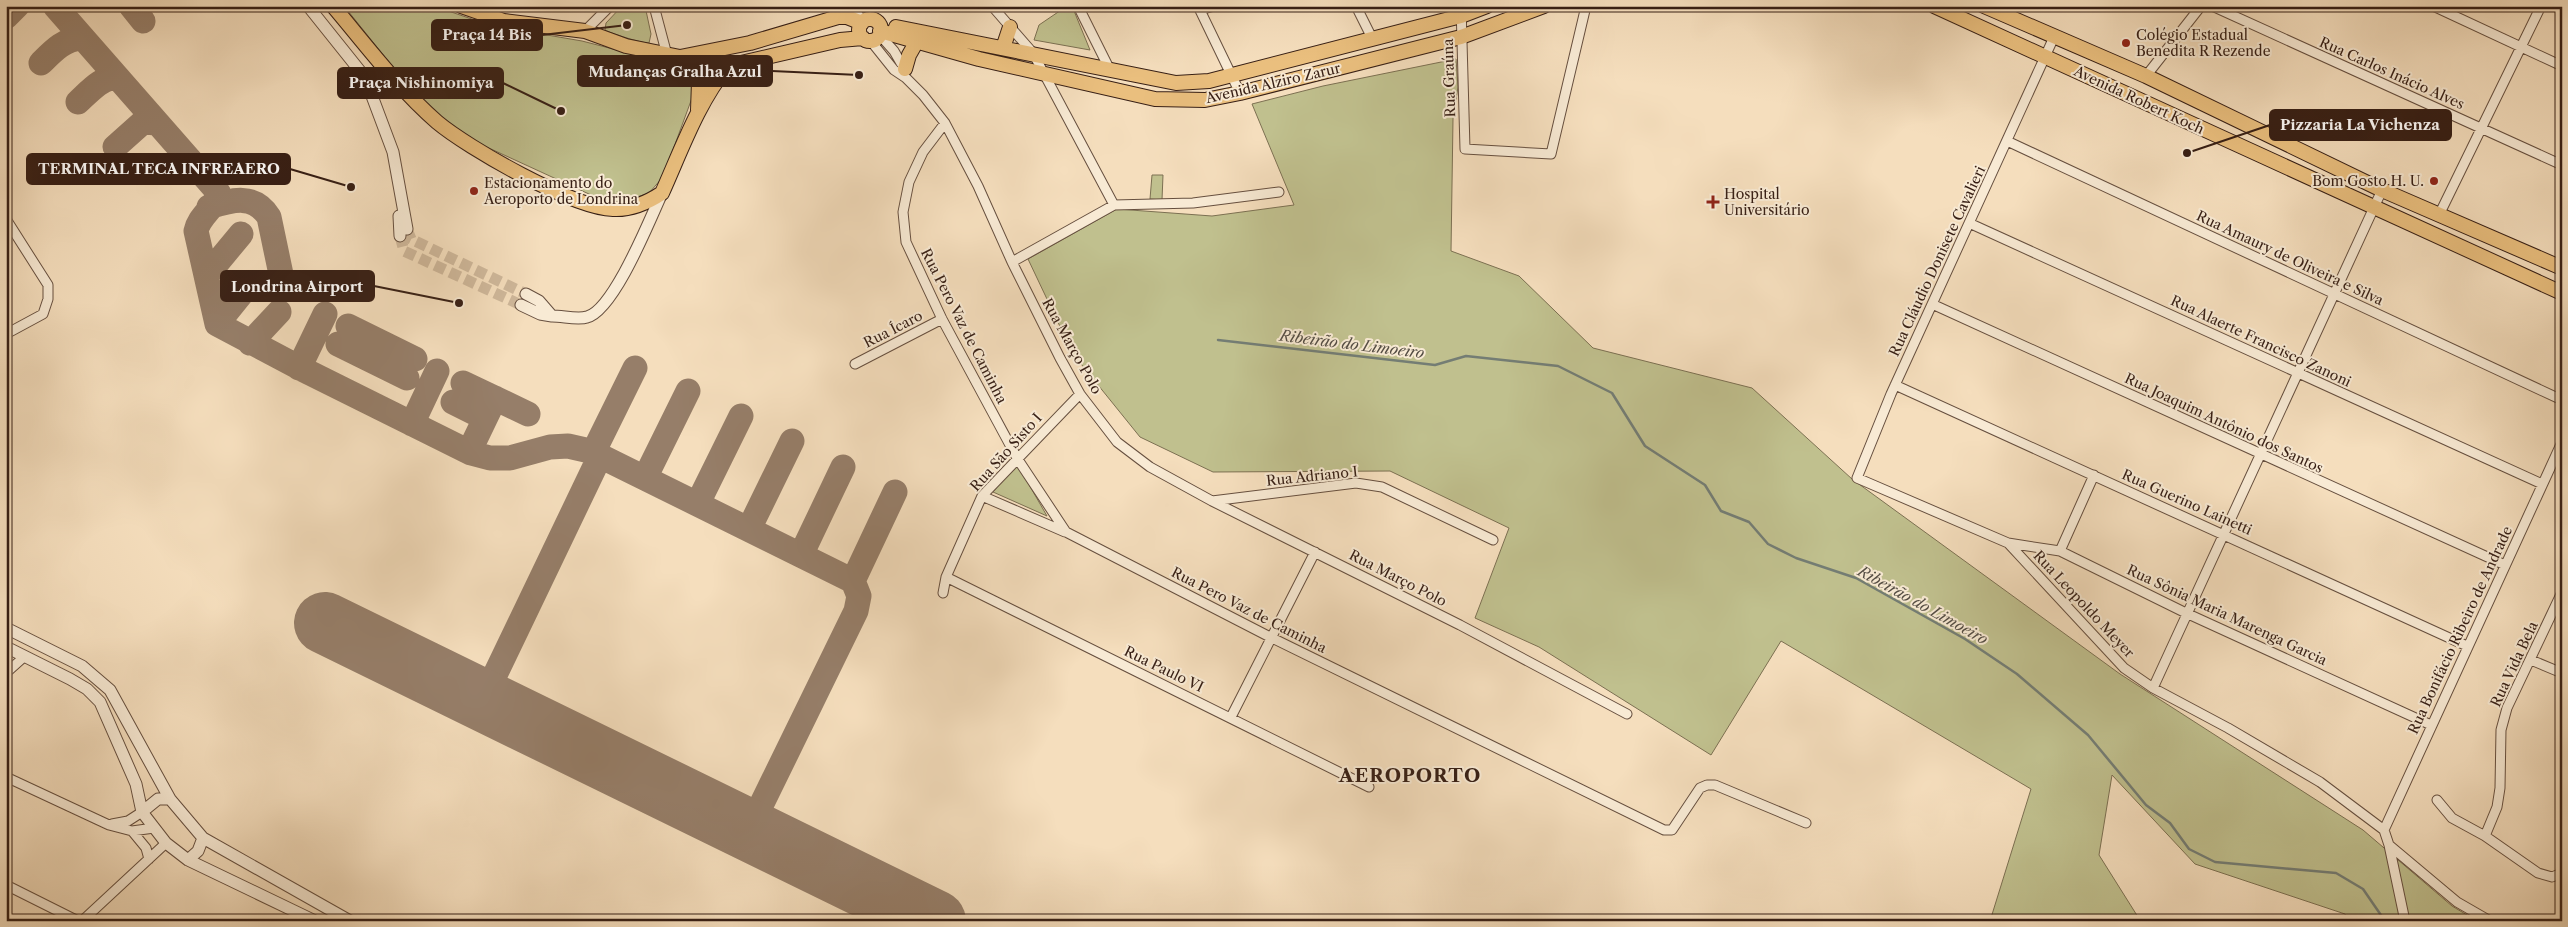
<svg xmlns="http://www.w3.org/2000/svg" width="2568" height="927" font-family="'Libre Caslon Text',serif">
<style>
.green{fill:#c0c08e;stroke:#7c7052}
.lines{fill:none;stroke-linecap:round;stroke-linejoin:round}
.stream{stroke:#747d74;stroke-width:2.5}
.taxiway{stroke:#967e69;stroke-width:25}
.runway{stroke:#967e69;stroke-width:62}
.tertiary-tunnel{stroke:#cfb89b;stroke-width:11;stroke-dasharray:11 5.5;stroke-linecap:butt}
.minor-casing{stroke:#664f3f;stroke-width:11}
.tertiary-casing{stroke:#664f3f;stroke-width:13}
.primary-casing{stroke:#371f15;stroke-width:16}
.minor{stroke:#f8ead4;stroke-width:9}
.tertiary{stroke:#f8ead4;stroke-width:11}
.primary{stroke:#eabf7e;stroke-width:14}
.poi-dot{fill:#8f2418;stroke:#f8ead4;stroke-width:2}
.labels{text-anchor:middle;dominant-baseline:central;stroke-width:4;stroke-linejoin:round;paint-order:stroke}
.poi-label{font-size:14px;fill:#371f15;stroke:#f8ead4;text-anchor:start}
.street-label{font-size:14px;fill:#371f15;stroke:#f8ead4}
.water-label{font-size:15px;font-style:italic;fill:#554e45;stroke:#f8ead4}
.district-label{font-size:19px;font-weight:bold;letter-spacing:1px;fill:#371f15;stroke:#f8ead4}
.leader{fill:none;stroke:#371f15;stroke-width:2}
.callout-dot{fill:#371f15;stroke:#f8ead4;stroke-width:2}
.callout{fill:#371f15;stroke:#371f15;stroke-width:2}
.callout-label{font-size:15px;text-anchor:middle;font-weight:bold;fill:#fff}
</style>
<rect width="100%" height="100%" fill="#f5debd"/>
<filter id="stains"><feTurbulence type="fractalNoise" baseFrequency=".004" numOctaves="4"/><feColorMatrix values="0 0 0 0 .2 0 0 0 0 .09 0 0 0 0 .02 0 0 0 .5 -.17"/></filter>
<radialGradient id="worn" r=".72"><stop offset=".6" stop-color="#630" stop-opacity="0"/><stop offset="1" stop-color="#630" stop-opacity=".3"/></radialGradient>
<path class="green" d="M344,6H434L489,25L582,41L675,65L692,82V98L663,177L649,193L622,202L602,200L478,143L448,124L405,82Z
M622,6H645L651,34L649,43C645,44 609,33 605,30L606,23Z
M1067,6H1072L1090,50L1034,40L1039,25Z
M1456,59L1458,87L1453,119L1451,251L1519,276L1593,348L1752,388L1852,479L2120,674L2363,830L2452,906L2477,921H2348L2345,914L2195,864L2112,775L2099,855L2138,917L2071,921H1990L2031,789L1781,641L1711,755L1539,647L1475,618L1509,528L1390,471L1213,472L1140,437L1073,354L1028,259L1117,209L1212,216L1294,205L1252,104L1323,86Z
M1152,175H1163L1162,200L1150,199Z
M1016,462L1047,516L993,492Z"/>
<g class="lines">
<path class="stream" d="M1218,340L1435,365L1466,356L1558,366L1612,393L1645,446L1705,485L1721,511L1749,522L1768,544L1796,558L1856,578L1965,639L2017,674L2088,735L2146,805L2170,823L2189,849L2215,862L2336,873L2363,889L2385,921"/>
<path class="taxiway" d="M55,6L218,192C217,207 199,215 196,231L217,324L300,368L471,453L490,458H510L550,447L568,446L590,451L853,581L859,596L856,611L749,830
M131,6L143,21
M6,17L17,6
M41,63C53,51 64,39 82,38
M78,102C88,93 104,74 118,79
M115,147L143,122L157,123
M209,207C232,200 254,193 269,217L282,279
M207,275L241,234
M217,324L250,283
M348,326L415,359
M250,343L279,312
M338,344L407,378
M299,368L325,314
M463,383L528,414
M453,402L485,418
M412,424L437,371
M469,452L495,398
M593,453L635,368
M645,478L688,391
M698,503L741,416
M749,529L792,441
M801,555L843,467
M853,581L895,492
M483,700L600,456"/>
<path class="runway" d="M325,623L935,921"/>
<path class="tertiary-tunnel" d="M407,229L411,239L526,294
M400,236L404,251L521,305"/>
<g class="minor-casing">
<path id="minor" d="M654,6L667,55
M992,6L1033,53L1114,205
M1078,6L1110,70
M1198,6L1240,93
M1356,6L1373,40
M1461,6L1465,149L1551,154L1586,6
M2212,6L2562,165
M2433,6L2562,66
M1200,10L1214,6
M585,31L610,6
M879,34L894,51L905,70
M2054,37L1891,394L1857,478L2008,543L2124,668L2153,688L2228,728L2320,782L2384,830
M870,40L894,70L906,78L923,95L945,123L978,186L1012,262L1060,358L1080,394L1117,442L1150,467L1212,501L1460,625L1627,714
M2146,76L2201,6
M945,123L923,152L909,182L903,212L906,242L942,319L1017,458L1066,532L1270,637L1664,830H1672L1700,788L1707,785H1715L1806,823
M2007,141L2562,400
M2439,215L2541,6
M6,219L48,285V299L43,314L6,334
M1969,223L2542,484
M1012,262L1114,205L1193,203L1279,192
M1932,304L2505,565
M855,364L942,319
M1895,385L2467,646
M982,496L1065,532
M1212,501L1356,483L1382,487L1493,540
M2008,543L2060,551L2186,613L2431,725
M2060,551L2094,475
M946,577L1369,787
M943,593L946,577L982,496L1080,394
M2531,660L2562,673
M6,673L25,656
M2153,688L2382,190
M1231,717L1315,552
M6,777L109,825L132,831L154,828
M2437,800L2452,818L2485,836L2538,873L2552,877L2562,873
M112,824L128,821L142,812
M2384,830L2562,442
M2384,830L2389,845L2457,902L2490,921
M132,831L146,848L149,859
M2485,836L2497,807L2500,788L2501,730L2507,708L2562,592
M2389,845L2405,921
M6,885L78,921
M82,921L166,843"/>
</g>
<g class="tertiary-casing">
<path id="tertiary" d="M308,6L360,71L369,88L393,152L407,229
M849,6L863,22
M399,216L400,236
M526,294L539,301L552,316C563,316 578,320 587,317C614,310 650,219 662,193
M521,305L540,314L552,316
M6,628L82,666L110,690L170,799L203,838L350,921
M6,647L70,679L87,689L100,702L136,784L142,812L166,843L188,860L315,921
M142,812L158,799H170
M188,860L198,851L203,838"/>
</g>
<g class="primary-casing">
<path id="primary" d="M333,6C366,45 398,88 437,122C468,148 573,208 613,209C631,210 647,203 662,193C681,151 698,102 728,66L840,40L863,38
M461,6L504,21L585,31L626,46L680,57L750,43L838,17H847L862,23
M1934,6L2562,293
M1984,6L2146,76L2382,190L2562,268
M859 30a11 11 0 1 1 22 0a11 11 0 1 1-22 0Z
M896,27L1176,83L1209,81L1461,16L1487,6
M880,31L979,59L1155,99L1205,100L1240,93L1461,37L1544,6
M1003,48L1010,27
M680,57L699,82L698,110
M905,69L909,55L917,41"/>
</g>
<use href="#minor" class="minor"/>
<use href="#tertiary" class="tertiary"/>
<use href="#primary" class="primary"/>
</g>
<g class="poi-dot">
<circle cx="2126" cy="43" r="5"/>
<circle cx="2434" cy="181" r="5"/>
<circle cx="474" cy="191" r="5"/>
<path d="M1710.5 194.5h5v5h5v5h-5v5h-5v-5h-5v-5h5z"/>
</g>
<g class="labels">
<g class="poi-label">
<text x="2136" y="35">Colégio Estadual<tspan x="2136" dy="16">Benedita R Rezende</tspan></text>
<text x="2424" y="181" text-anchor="end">Bom Gosto H. U.</text>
<text x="484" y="183">Estacionamento do<tspan x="484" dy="16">Aeroporto de Londrina</tspan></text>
<text x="1724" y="194">Hospital<tspan x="1724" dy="16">Universitário</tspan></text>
</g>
<g class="street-label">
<text transform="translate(2392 73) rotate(24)">Rua Carlos Inácio Alves</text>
<text transform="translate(1449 78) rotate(-92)">Rua Graúna</text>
<text transform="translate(1273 83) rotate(-13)">Avenida Alziro Zarur</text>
<text transform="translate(2139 100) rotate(25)">Avenida Robert Koch</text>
<text transform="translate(2290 258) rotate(25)">Rua Amaury de Oliveira e Silva</text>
<text transform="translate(1937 261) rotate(-65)">Rua Cláudio Donisete Cavalieri</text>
<text transform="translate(964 326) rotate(63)">Rua Pero Vaz de Caminha</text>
<text transform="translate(893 329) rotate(-27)">Rua Ícaro</text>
<text transform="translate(2261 341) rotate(25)">Rua Alaerte Francisco Zanoni</text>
<text transform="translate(1072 346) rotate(61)">Rua Março Polo</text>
<text transform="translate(2224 423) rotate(25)">Rua Joaquim Antônio dos Santos</text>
<text transform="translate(1006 452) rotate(-48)">Rua São Sisto I</text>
<text transform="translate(1312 476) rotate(-6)">Rua Adriano I</text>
<text transform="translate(2187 502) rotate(24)">Rua Guerino Lainetti</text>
<text transform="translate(1398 578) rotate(27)">Rua Março Polo</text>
<text transform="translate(2084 604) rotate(47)">Rua Leopoldo Meyer</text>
<text transform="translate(1249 610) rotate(27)">Rua Pero Vaz de Caminha</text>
<text transform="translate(2227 615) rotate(25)">Rua Sônia Maria Marenga Garcia</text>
<text transform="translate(2460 630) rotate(-65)">Rua Bonifácio Ribeiro de Andrade</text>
<text transform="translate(2514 664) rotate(-65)">Rua Vida Bela</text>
<text transform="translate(1164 669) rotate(26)">Rua Paulo VI</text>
</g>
<g class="water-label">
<text transform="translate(1352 344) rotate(7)">Ribeirão do Limoeiro</text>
<text transform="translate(1923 605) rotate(29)">Ribeirão do Limoeiro</text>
</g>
<g class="district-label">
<text x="1410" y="775">AEROPORTO</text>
</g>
</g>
<path class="leader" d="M627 25L542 35M859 75L772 71M561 111L503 83M2187 153L2270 125M351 187L290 169M459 303L374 286"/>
<g class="callout-dot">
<circle cx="627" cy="25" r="5"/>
<circle cx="859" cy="75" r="5"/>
<circle cx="561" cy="111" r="5"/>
<circle cx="2187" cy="153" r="5"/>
<circle cx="351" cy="187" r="5"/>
<circle cx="459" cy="303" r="5"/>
</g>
<g class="callout">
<rect x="432" y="20" width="110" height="30" rx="5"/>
<rect x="578" y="56" width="194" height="30" rx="5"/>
<rect x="338" y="68" width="165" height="30" rx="5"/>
<rect x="2270" y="110" width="181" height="30" rx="5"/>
<rect x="27" y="154" width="263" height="30" rx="5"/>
<rect x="221" y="271" width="153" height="30" rx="5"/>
</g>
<g class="callout-label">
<text x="487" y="40">Praça 14 Bis</text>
<text x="675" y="77">Mudanças Gralha Azul</text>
<text x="421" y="88">Praça Nishinomiya</text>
<text x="2360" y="130">Pizzaria La Vichenza</text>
<text x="159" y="174">TERMINAL TECA INFREAERO</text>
<text x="297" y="292">Londrina Airport</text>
</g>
<rect width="2568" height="927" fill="none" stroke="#f5debd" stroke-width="25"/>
<rect x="8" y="8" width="2553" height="912" fill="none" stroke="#371f15" stroke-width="2.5"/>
<rect x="12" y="12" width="2543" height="902" fill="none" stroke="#371f15"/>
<rect width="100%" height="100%" filter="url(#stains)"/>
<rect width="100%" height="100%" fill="url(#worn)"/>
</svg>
